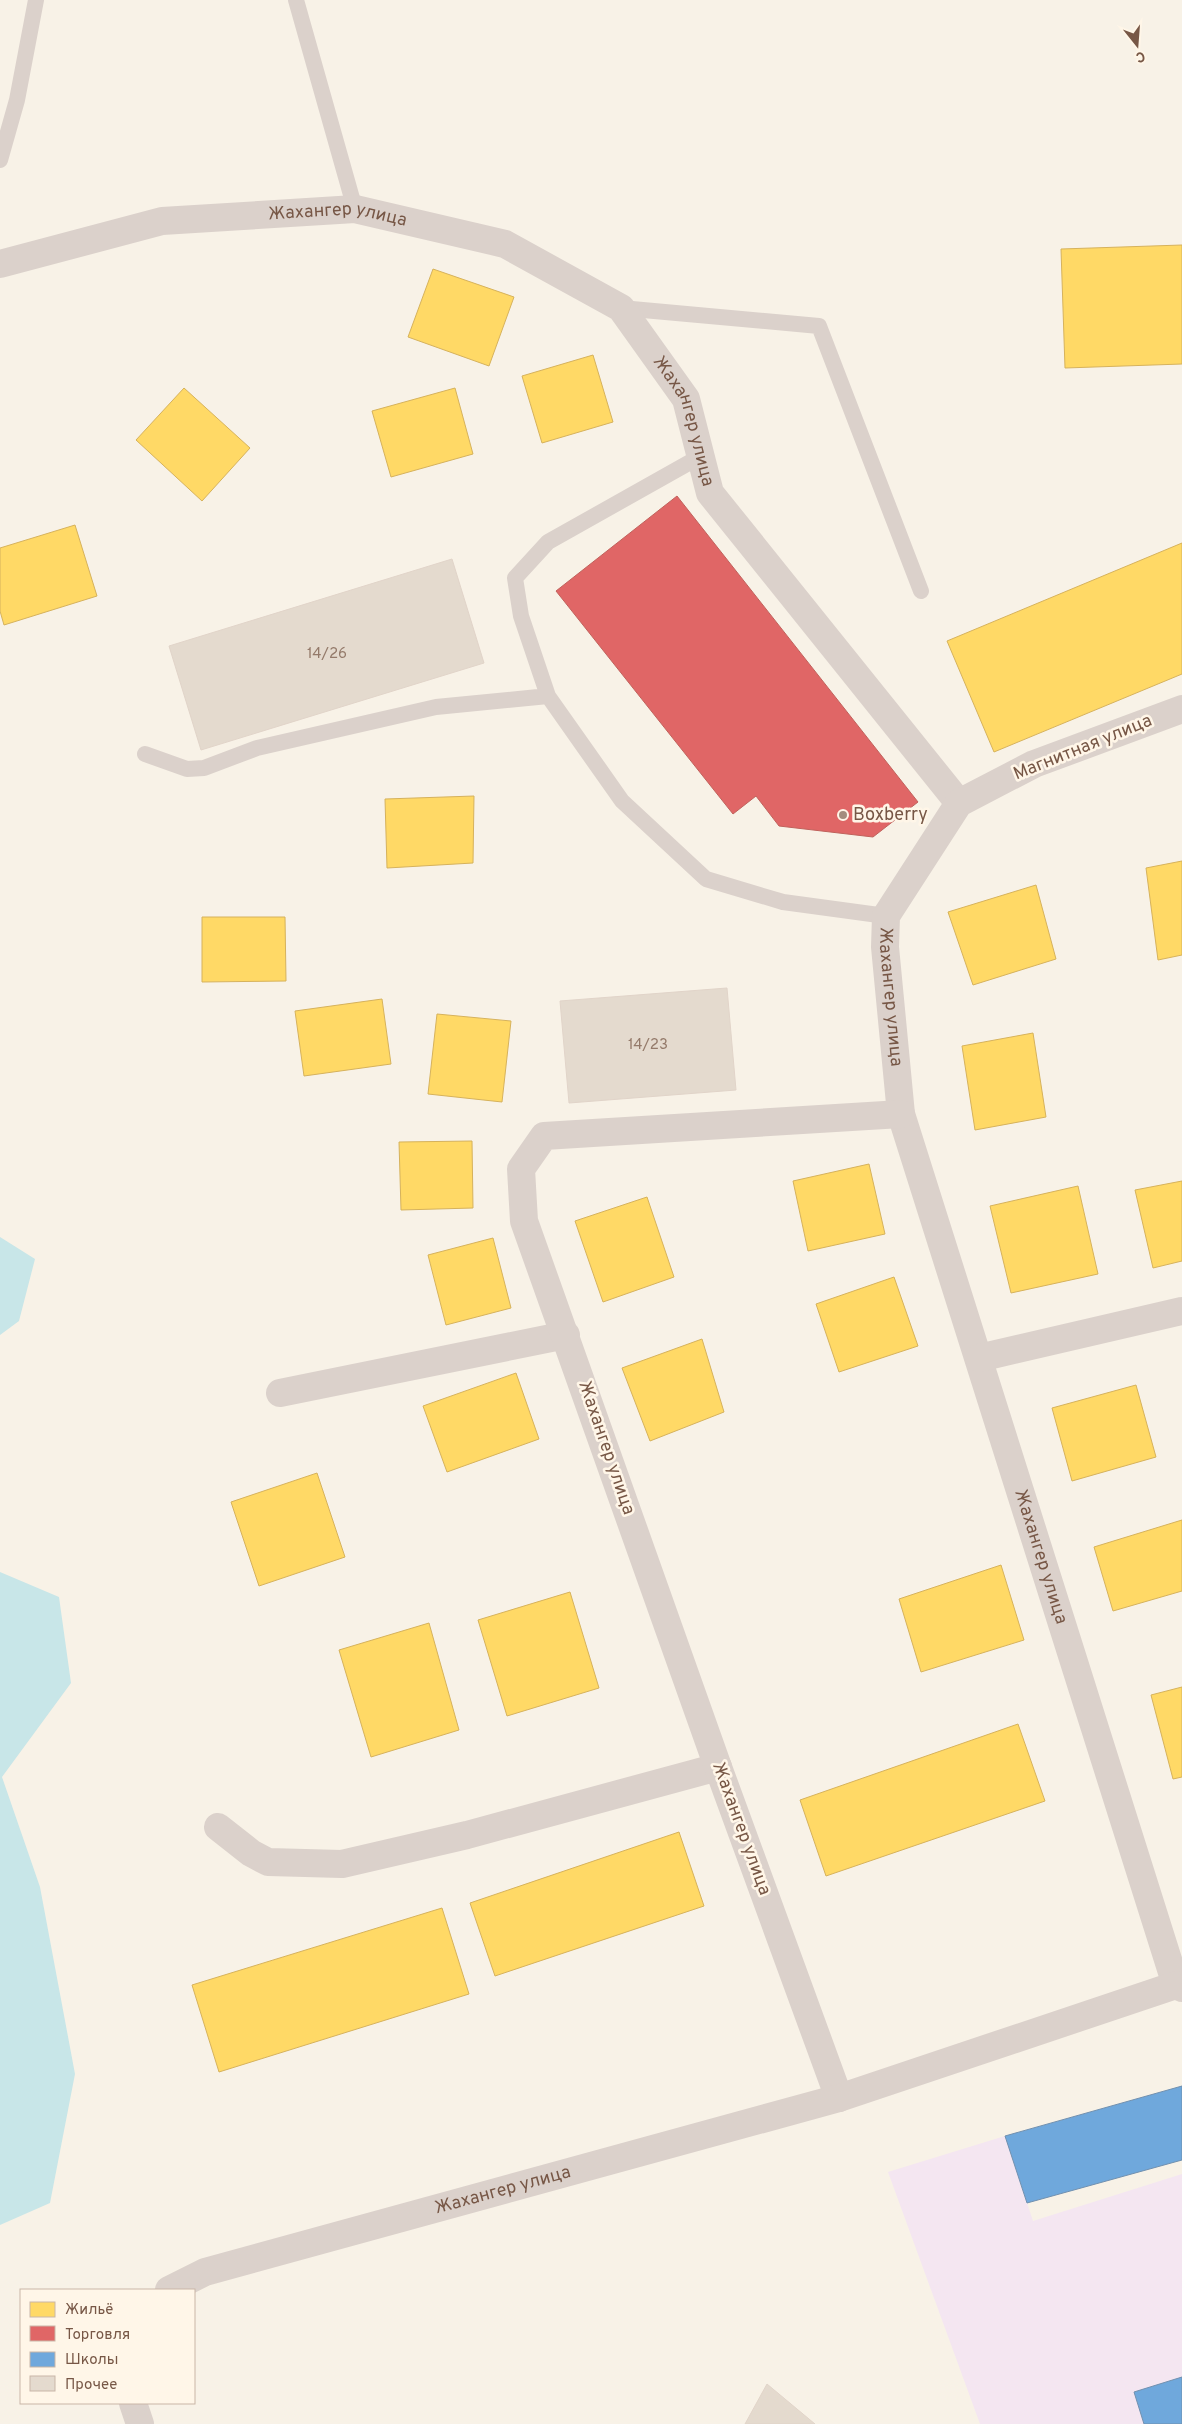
<svg xmlns="http://www.w3.org/2000/svg" width="1182" height="2424" font-family="Overpass,sans-serif">
<style>
.education{fill:#f4e6f1}
.water{fill:#c8e6e8}
.homes{fill:#ffd966;stroke:#d6b25c}
.shops{fill:#e06666;stroke:#c0625c}
.schools{fill:#6fa8dc;stroke:#7190af}
.building{fill:#e4dace;stroke:#e1d4c9}
.lines{fill:none;stroke-linecap:round;stroke-linejoin:round}
.lane{stroke:#dbd1cb;stroke-width:16}
.street{stroke:#dbd1cb;stroke-width:28}
.poi-dot{fill:#a48d7e;stroke:#fff6e8;stroke-width:2}
.labels{text-anchor:middle;dominant-baseline:central;stroke-width:5;stroke-linejoin:round;paint-order:stroke}
.number-label{font-size:15px;fill:#947a6a}
.street-label{font-size:18px;fill:#775746;stroke:#fff6e8}
.poi-label{font-size:18px;fill:#775746;stroke:#fff6e8;text-anchor:start}
</style>
<rect width="100%" height="100%" fill="#f8f2e7"/>
<path class="education" d="M1005,2136L1033,2221L1182,2174V2424H980L888,2172Z"/>
<path class="water" d="M0,1237L35,1259L19,1321L0,1335Z
M0,1572L59,1597L71,1683L2,1777L40,1887L75,2074L50,2203L0,2225Z"/>
<path class="homes" d="M1182,245V364L1065,368L1061,249Z
M433,269L514,297L489,366L408,337Z
M593,355L613,422L542,443L522,376Z
M184,388L250,448L202,501L136,440Z
M455,388L473,454L391,477L372,411Z
M75,525L97,596L4,625L0,611V548Z
M1182,543V674L994,752L947,641Z
M474,796L473,863L387,868L385,799Z
M1182,861V955L1158,960L1146,868Z
M1036,885L1056,959L973,985L948,912Z
M202,917H285L286,981L202,982Z
M382,999L391,1064L304,1076L295,1011Z
M437,1014L511,1021L502,1102L428,1094Z
M1033,1033L1046,1117L975,1130L962,1046Z
M472,1141L473,1208L401,1210L399,1142Z
M869,1164L885,1234L808,1251L793,1181Z
M1182,1181V1261L1153,1268L1135,1190Z
M1078,1186L1098,1274L1011,1293L990,1206Z
M647,1197L674,1277L603,1302L575,1221Z
M493,1238L511,1308L446,1325L428,1255Z
M894,1277L918,1346L839,1372L816,1304Z
M702,1339L724,1412L650,1441L622,1368Z
M516,1373L539,1439L447,1472L423,1406Z
M1136,1385L1156,1457L1072,1481L1052,1408Z
M317,1473L345,1557L259,1586L231,1502Z
M1182,1520V1591L1113,1611L1094,1547Z
M1001,1565L1024,1640L921,1672L899,1599Z
M570,1592L599,1688L507,1716L478,1620Z
M429,1623L459,1730L371,1757L339,1650Z
M1182,1687V1777L1173,1779L1151,1695Z
M1018,1724L1045,1801L826,1876L800,1800Z
M679,1832L704,1906L495,1976L470,1903Z
M442,1908L469,1994L219,2072L192,1985Z"/>
<path class="shops" d="M677,496L918,802L873,837L779,826L756,796L733,814L556,591Z"/>
<path class="schools" d="M1182,2086V2160L1027,2203L1005,2136Z
M1182,2377V2424H1144L1134,2392Z"/>
<path class="building" d="M452,559L484,663L201,750L169,646Z
M727,988L736,1090L569,1103L560,1001Z
M767,2384L815,2424H745Z"/>
<g class="lines">
<path class="lane" d="M296,0L355,209
M0,160L17,100L36,0
M621,308L819,326L921,591
M701,456L548,542L515,578L521,616L548,696L622,801L706,879L783,902L886,916
M145,754L187,769L204,768L257,748L436,707L548,696"/>
<g class="street">
<path id="s1" d="M0,264L162,221L355,209L505,244L621,308L686,399L710,493L959,803"/>
<path id="s2" d="M1182,709L1034,764L959,803L886,916L885,947L901,1114L1176,1985L1182,1988"/>
<path d="M979,1358L1182,1311"/>
<path d="M280,1393L566,1335"/>
<path d="M218,1827L251,1853L268,1862L342,1864L467,1835L718,1767"/>
<path d="M839,2098L718,1767L524,1221L521,1169L544,1136L901,1114"/>
<path id="s3" d="M169,2290L205,2272L839,2098L1176,1985"/>
<path d="M133,2403L140,2424"/>
</g>
</g>
<circle class="poi-dot" cx="843" cy="815" r="5"/>
<g class="labels">
<g class="number-label">
<text x="327" y="654">14/26</text>
<text x="648" y="1045">14/23</text>
</g>
<g class="street-label">
<text stroke="none"><textPath href="#s1" startOffset="344">Жахангер улица</textPath></text>
<text stroke="none"><textPath href="#s1" startOffset="779">Жахангер улица</textPath></text>
<text transform="translate(1083 748) rotate(-22)">Магнитная улица</text>
<text stroke="none"><textPath href="#s2" startOffset="458">Жахангер улица</textPath></text>
<text transform="translate(606 1448) rotate(71)">Жахангер улица</text>
<text stroke="none"><textPath href="#s2" startOffset="1040">Жахангер улица</textPath></text>
<text transform="translate(741 1829) rotate(70)">Жахангер улица</text>
<text stroke="none"><textPath href="#s3" startOffset="349">Жахангер улица</textPath></text>
</g>
<g class="poi-label">
<text x="853" y="815">Boxberry</text>
</g>
</g>
<rect x="20" y="2289" width="175" height="115" fill="#fff6e8" stroke="#c9b6a7"/>
<rect x="30" y="2302" width="25" height="15" fill="#ffd966" stroke="#c9b6a7"/>
<text x="65" y="2314" font-size="15" fill="#775746">Жильё</text>
<rect x="30" y="2326" width="25" height="15" fill="#e06666" stroke="#c9b6a7"/>
<text x="65" y="2339" font-size="15" fill="#775746">Торговля</text>
<rect x="30" y="2352" width="25" height="15" fill="#6fa8dc" stroke="#c9b6a7"/>
<text x="65" y="2364" font-size="15" fill="#775746">Школы</text>
<rect x="30" y="2376" width="25" height="15" fill="#e4dace" stroke="#c9b6a7"/>
<text x="65" y="2389" font-size="15" fill="#775746">Прочее</text>
<g transform="translate(1137 45) rotate(163)" stroke="#fff6e8" stroke-width="4" paint-order="stroke">
<path d="M0-4L9 19L0 12L-9 19Z" fill="#775746"/>
<text y="-8" font-size="14" font-weight="bold" text-anchor="middle" fill="#775746">С</text>
</g>
</svg>
